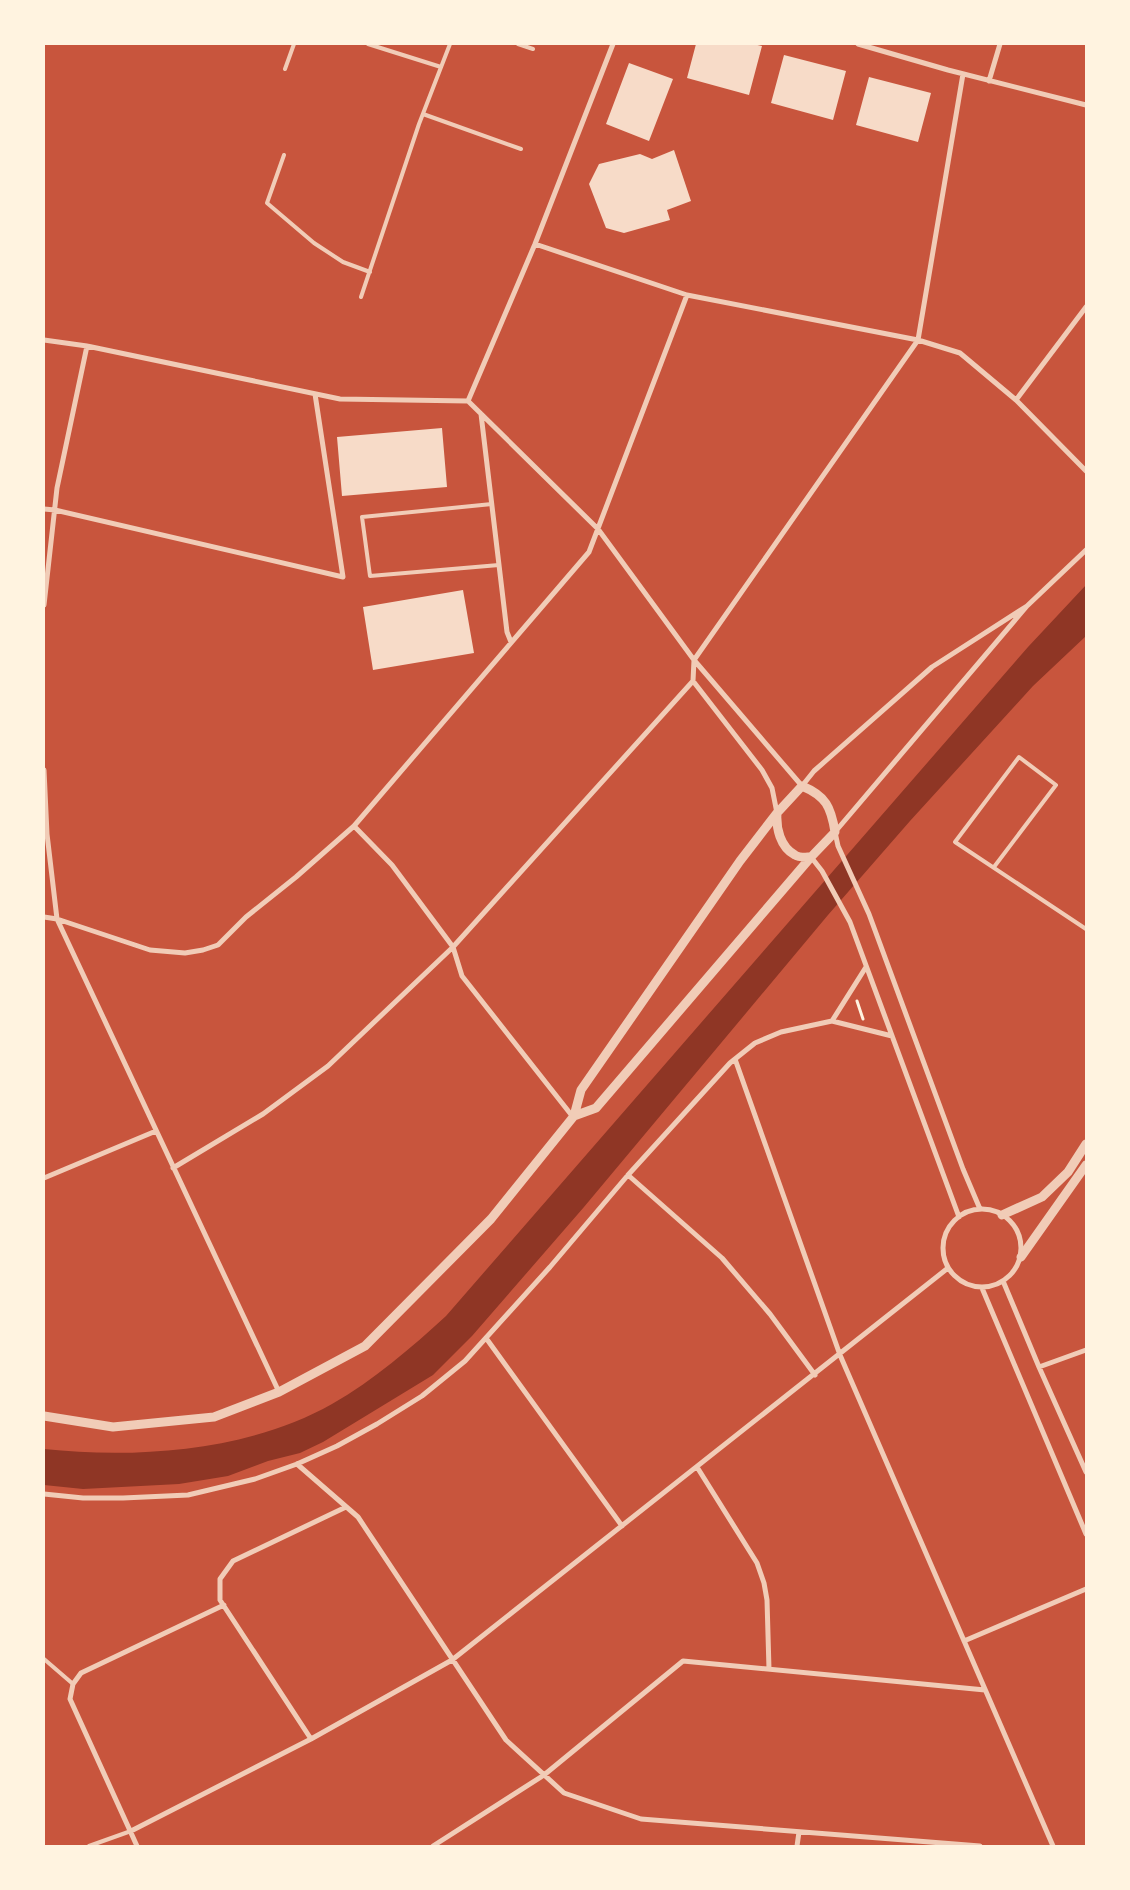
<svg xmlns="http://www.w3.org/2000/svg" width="1130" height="1890" font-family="Rubik,sans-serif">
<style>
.water{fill:#8f3625}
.building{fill:#f7dbc8}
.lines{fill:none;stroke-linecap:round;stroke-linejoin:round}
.path{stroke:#fff3e0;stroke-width:3}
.service{stroke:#f1ccb7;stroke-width:4}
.minor{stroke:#f1ccb7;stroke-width:5}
.tertiary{stroke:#f1ccb7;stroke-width:9}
</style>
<rect width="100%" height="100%" fill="#c8553d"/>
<path class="water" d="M1086,585V636L1033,686L910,821L828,915L584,1207L472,1336L433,1375L323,1442L300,1453L268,1461L228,1476L179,1484L83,1489L44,1485V1449C137,1459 249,1451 332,1404C374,1380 411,1348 446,1316L1028,647Z"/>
<path class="building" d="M696,44H753L762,46L749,95L687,78Z
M784,55L846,71L833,120L771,103Z
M629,63L673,79L649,141L606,124Z
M869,77L931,93L918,142L856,125Z
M674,150L691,201L667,210L670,220L624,233L606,228L589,184L599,164L640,154L652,159Z
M442,428L447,487L342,496L337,437Z
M463,590L474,653L373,670L363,607Z"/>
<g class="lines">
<path class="path" d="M857,1001L863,1019"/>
<path class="service" d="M368,44L441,67
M518,44L533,49
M285,69L294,44
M423,114L521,149
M284,155L267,203L314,243L343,262L370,272
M361,297L419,124L450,44
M492,504L362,517L370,576L499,565
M994,867L1056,785L1019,757L955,842L1086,929
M44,1659L73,1684
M89,1846L131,1831"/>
<path class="minor" d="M613,44L535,244L468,401L598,529L694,660L802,786L814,771L932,667L1027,606
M858,44L948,70L1086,105
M989,81L1000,44
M535,244L687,295L918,340L960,353L1016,400L1086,471
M44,340L87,346L340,399L468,401
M1016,400L1086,307
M481,414L507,632L511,642
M44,509L55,510L343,577L315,394
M44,605L57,488L87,346
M693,681L762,770L772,788L777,813
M44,770L47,834L57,919L279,1392
M354,826L589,552L687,295
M811,857L822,871L850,922L959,1217
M44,917L57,919L150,950L185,953L203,950L218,945L246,917L296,877L354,826L392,865L453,947L462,976L573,1117
M832,1021L866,967
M735,1059L840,1355L1053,1846
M173,1168L263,1114L328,1066L453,947L693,681L694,660L918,340L963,74
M628,1175L722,1258L770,1314L815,1375
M44,1178L156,1131
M943 1248a39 39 0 1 1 78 0a39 39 0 1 1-78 0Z
M980,1209L963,1169L869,914L838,846L835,832L1027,606L1086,550
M1003,1281L1039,1367L1086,1472
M982,1288L1086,1534
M486,1338L622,1526
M1039,1367L1086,1350
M297,1464L358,1517L506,1740L564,1793L641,1819L980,1846
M697,1467L757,1563L764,1583L767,1600L769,1669
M44,1494L83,1498H123L188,1495L255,1479L297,1464L337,1446L377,1424L422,1396L465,1361L550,1267L628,1175L730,1063L755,1043L781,1032L832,1021L892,1036
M964,1641L1086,1589
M311,1739L220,1600V1579L233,1561L346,1507
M131,1831L311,1739L452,1660L948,1268
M137,1846L70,1699L73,1684L81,1673L224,1605
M433,1846L544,1775L683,1661L985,1690
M797,1846L799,1832"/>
<path class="tertiary" d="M777,813C776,828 780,847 795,855C799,858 806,857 811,857
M1002,1215L1042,1197L1068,1172L1086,1144
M1021,1257L1086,1165
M44,1416L113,1427L214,1417L279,1392L365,1346L491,1219L574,1116L581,1090L740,861L777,813L802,786C826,796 831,807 835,832L811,857L596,1108L574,1116"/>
</g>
<rect width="1130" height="1890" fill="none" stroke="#fff3e0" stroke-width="90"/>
</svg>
